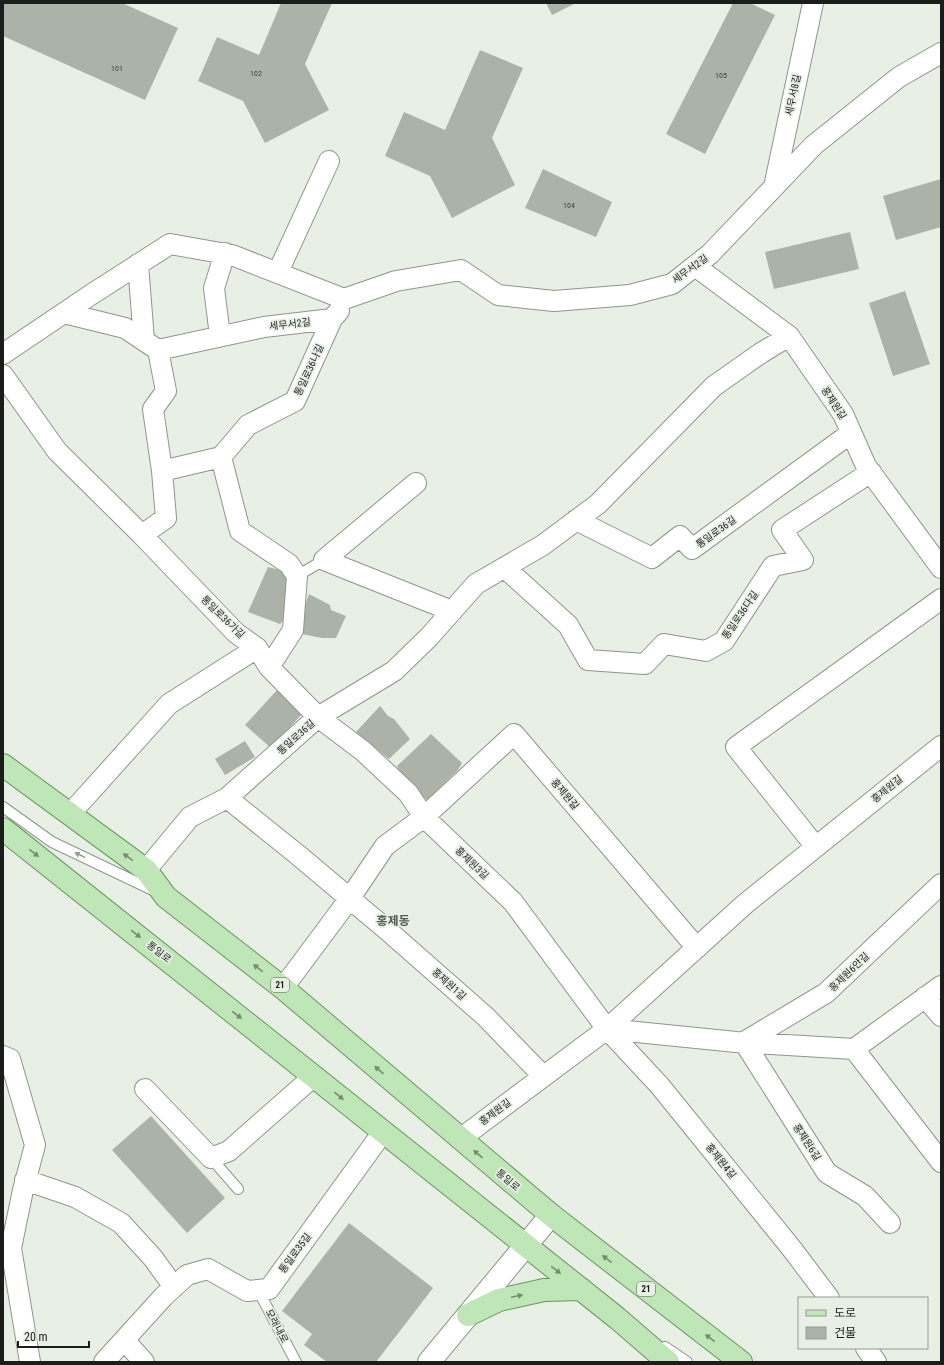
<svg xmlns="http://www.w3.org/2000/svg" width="944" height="1365" font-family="'Roboto Condensed','Noto Sans KR',sans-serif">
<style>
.building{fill:#abb3a9}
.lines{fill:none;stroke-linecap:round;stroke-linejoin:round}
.lane-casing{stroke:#8e958c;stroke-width:12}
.street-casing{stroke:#8e958c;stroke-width:22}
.secondary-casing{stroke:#8e958c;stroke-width:24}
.primary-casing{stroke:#6a955f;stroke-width:24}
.lane{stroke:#fff;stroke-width:10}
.street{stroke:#fff;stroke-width:20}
.secondary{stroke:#fff;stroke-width:22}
.primary{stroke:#bfe6b6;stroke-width:22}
.oneway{fill:#758c6f}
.oneway2{fill:#989998}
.labels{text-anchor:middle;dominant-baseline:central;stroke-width:3.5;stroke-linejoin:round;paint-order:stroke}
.number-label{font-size:8px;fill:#3e423d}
.shield{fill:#e8f0e6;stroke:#585c56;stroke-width:1}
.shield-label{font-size:9px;font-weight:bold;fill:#1a1d19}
.street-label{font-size:10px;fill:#1a1d19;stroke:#e8f0e6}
.quarter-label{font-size:12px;font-weight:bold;fill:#535951;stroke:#e8f0e6}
</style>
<rect width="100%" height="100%" fill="#e8f0e6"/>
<path class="building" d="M3,3H122L178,28L145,100L3,36Z
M281,3H332L305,64L329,110L265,143L243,101L198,81L217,37L259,55Z
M546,3H576L552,15Z
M733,3H750L775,15L705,154L666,134Z
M480,50L523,68L492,138L515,185L452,218L430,176L385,156L404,112L445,130Z
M543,169L612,202L596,237L525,208Z
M941,179V227L896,240L883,196Z
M850,232L859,269L774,289L765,252Z
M905,291L930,364L893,376L869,303Z
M268,567L288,572L287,617L280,624L248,612Z
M309,594L330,605L331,610L346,616L336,638H322L302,634L297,631L299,622Z
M278,689L302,714L271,748L245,725Z
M380,706L388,716L394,719L410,739L389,759L356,732Z
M431,734L462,763L458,770L427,800L404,780L397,766Z
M245,741L255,757L225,775L215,759Z
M151,1116L225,1198L187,1233L112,1150Z
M349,1223L433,1288L376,1362H327L304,1345L312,1334L282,1311Z"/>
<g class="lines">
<g class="lane-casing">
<path id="lane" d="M297,576L324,560
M3,807L52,842L157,892
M211,1158L238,1189
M258,1290L296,1362
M665,1347L687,1362"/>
</g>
<g class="street-casing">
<path id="street" d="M774,187L813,3
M138,264L144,340
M695,266L789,336L843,414L866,466L941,568
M278,272L329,161
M64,313L125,328L158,350L264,327L332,319L339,311
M220,336L214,288L225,253
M3,354L92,294L170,244L232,255L344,299L396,281L461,270L498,295L554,301L630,295L672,284L710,254L814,145L899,77L941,53
M3,375L57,451L142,535L236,633L257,648L269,667L318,717L363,751L408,793L424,817L513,902L607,1029L660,1086L792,1249L829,1298
M162,471L221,457
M416,483L324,560L452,611
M576,520L652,558L680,536L692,549L851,433
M142,535L166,518L162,471L153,409L166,391L158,350
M505,568L568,625L588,660L645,664L664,644L706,651L724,641L773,566L803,560L782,530L871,472
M269,667L293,630L297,576L289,564L240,531L221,457L248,425L295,401L332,319
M227,798L298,855L386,929L486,1017L543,1076
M70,814L169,704L257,648
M816,847L736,747L941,599
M146,870L190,817L227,798L318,717L394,671L429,637L476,584L543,545L598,504L714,386L761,353L789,336
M283,988L350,898L385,846L424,817L514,734L697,948
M925,997L941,1016
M607,1029L736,1042L854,1049L941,986
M854,1049L941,1162
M3,1056L10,1059L35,1145L23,1190L11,1248L30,1362
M145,1089L211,1158L229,1151L314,1076
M460,1139L607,1029L745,904L941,746
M25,1180L75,1197L121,1223L153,1258L174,1287
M890,1223L865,1196L827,1173L744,1042L826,993L941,884
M124,1340L144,1362
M866,1348L876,1362
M104,1362L164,1296L187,1275L208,1269L247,1291L269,1289L383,1132"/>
</g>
<g class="secondary-casing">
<path id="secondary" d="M429,1362L551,1215"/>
</g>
<g class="primary-casing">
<path id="primary" d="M3,765L146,870L166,897L283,988L551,1215L741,1362
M3,829L617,1318L668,1362
M468,1315L499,1300L544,1290L581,1289"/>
</g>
<use href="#lane" class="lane"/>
<use href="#street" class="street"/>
<use href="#secondary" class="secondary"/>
<use href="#primary" class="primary"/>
</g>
<defs><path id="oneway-solid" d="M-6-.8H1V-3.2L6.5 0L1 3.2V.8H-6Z"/></defs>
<g class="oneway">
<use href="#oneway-solid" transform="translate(34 853) rotate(38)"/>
<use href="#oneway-solid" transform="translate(128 857) rotate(-144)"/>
<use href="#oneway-solid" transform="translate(136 934) rotate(38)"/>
<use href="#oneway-solid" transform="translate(258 968) rotate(-142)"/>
<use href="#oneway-solid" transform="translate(237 1015) rotate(38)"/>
<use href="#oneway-solid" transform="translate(379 1070) rotate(-139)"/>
<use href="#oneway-solid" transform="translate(339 1096) rotate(39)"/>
<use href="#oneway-solid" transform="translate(478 1154) rotate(-140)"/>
<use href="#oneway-solid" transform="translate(607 1259) rotate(-142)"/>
<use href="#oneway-solid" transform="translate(556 1270) rotate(38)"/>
<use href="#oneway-solid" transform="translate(517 1296) rotate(-12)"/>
<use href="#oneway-solid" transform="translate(710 1338) rotate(-142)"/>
</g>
<use class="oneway2" href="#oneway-solid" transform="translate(80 855) rotate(-154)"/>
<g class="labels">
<g class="number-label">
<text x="117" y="68">101</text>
<text x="256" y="73">102</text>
<text x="721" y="75">105</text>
<text x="569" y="205">104</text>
</g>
<g class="shield">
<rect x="271" y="978" width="18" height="14" rx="3"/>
<rect x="637" y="1282" width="18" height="14" rx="3"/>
</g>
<g class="shield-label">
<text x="280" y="985">21</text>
<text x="646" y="1289">21</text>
</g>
<g class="street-label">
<text transform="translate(793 95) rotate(-78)">세무서8길</text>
<text transform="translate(690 269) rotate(-36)">세무서2길</text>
<text transform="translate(290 324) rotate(-6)">세무서2길</text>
<text transform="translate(309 370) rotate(-65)">통일로36나길</text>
<text transform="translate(834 403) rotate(57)">홍제원길</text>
<text transform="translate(716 532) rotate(-36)">통일로36길</text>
<text transform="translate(740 615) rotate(-56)">통일로36다길</text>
<text transform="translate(223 617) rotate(44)">통일로36가길</text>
<text transform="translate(296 737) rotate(-42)">통일로36길</text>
<text transform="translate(887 789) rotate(-39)">홍제원길</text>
<text transform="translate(565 794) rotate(50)">홍제원길</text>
<text transform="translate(472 863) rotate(44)">홍제원3길</text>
<text transform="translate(159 952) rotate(38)">통일로</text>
<text transform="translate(849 972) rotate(-44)">홍제원6안길</text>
<text transform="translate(449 984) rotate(42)">홍제원1길</text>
<text transform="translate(495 1112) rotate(-37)">홍제원길</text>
<text transform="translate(807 1142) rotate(57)">홍제원6길</text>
<text transform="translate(721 1161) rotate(51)">홍제원4길</text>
<text transform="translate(508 1180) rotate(40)">통일로</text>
<text transform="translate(295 1253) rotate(-54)">통일로35길</text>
<text transform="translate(277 1326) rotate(62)">모래내로</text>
</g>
<g class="quarter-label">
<text x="393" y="921">홍제동</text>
</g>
</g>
<rect width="944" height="1365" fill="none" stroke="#1a1d19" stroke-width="8"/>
<rect x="798" y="1297" width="130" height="52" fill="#e8f0e6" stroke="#969c94"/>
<rect x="806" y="1310" width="20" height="6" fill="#bfe6b6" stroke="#969c94"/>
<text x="834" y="1317" font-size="12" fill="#1a1d19">도로</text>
<rect x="806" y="1327" width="20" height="12" fill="#abb3a9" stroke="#969c94"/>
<text x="834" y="1337" font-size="12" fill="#1a1d19">건물</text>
<path d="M18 1341v6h71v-6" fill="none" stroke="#1a1d19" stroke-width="2"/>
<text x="24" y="1341" font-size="12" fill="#1a1d19" stroke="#e8f0e6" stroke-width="3" paint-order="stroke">20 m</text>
</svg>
